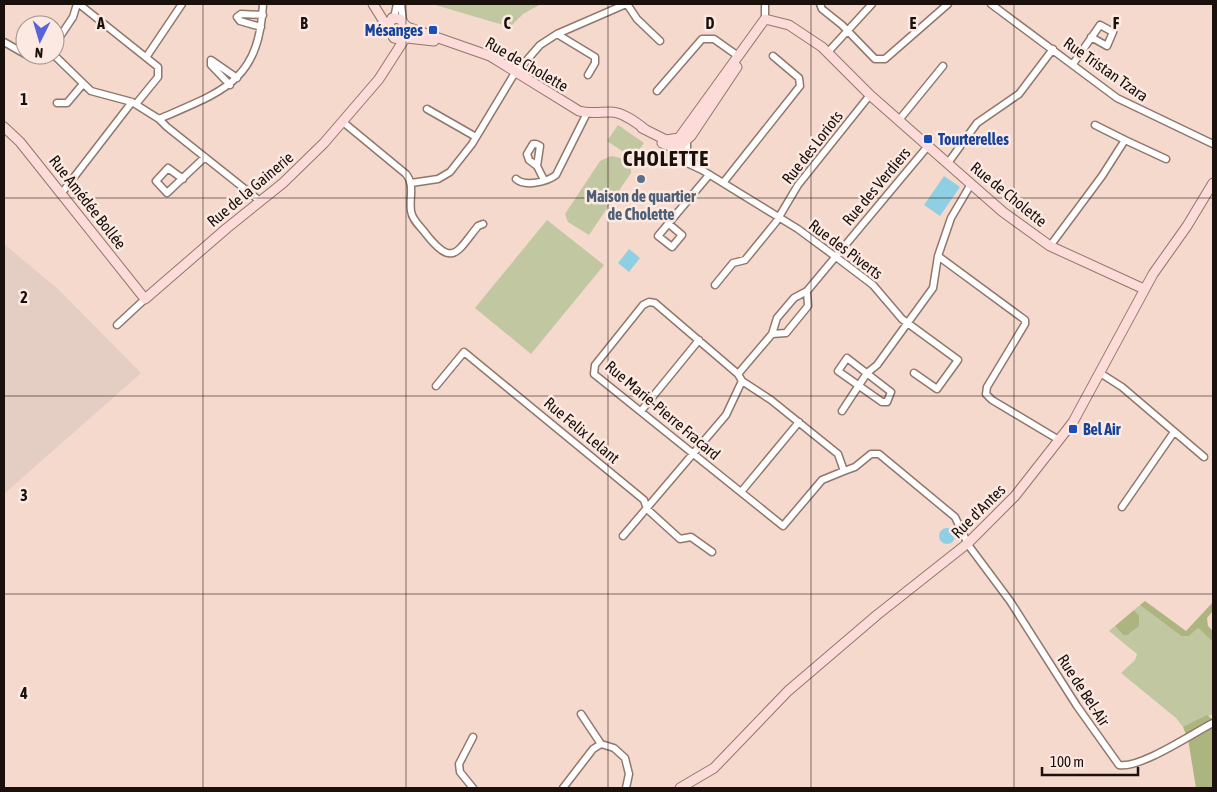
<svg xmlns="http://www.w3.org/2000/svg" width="1217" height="792" font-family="'Asap Condensed',sans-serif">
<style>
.industrial{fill:#e4cdc2}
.green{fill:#c1c7a1}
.forest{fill:#acb480}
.water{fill:#8ecfe4}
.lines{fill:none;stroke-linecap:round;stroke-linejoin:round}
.street-casing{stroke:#90776c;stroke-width:9}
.secondary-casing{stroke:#90776c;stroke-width:11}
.street{stroke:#fff;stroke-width:6}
.secondary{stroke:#fddbd8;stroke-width:9}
.grid{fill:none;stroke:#1a110d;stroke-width:1;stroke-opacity:0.55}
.transit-dot{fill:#1a4fb4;stroke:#fbe9e2;stroke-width:2}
.service-dot{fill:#5c6f8a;stroke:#fbe9e2;stroke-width:2}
.labels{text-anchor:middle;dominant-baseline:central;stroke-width:5;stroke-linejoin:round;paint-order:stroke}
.transit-label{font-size:16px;font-weight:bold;fill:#164399;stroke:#fbe9e2;text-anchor:start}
.street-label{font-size:16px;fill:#1a110d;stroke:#fbe9e2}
.service-label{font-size:16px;font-weight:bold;fill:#4e5e75;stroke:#fbe9e2}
.district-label{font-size:21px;font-weight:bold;letter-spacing:1px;fill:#1a110d;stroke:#fbe9e2}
.grid-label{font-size:16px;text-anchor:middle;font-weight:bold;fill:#1a110d;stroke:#fbe9e2;stroke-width:5;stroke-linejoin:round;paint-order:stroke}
</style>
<rect width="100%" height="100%" fill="#f6d9cd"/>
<path class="industrial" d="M4,244L59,290L141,373L4,494Z"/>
<path class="green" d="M432,4H541L523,14L510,27Z
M618,125L644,143L633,158L607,141Z
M665,148L674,151L676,158L669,160L664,158L662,151Z
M611,156C621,157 632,162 631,173L589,235L568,222L565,214L600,161Z
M547,220L604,265L531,354L475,308Z
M1140,605L1181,636H1189L1198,628L1213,642V714L1183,727L1176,718L1121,673L1135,660L1137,654L1109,631L1115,626L1123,635L1139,615L1134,610Z"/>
<path class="forest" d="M1145,601L1186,631L1213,602V611L1207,618L1208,626L1213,631V642L1198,628L1189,636H1181L1140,605Z
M1134,610L1139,615V626L1127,635H1123L1115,626Z
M1207,715L1212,719L1213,724V788H1196L1188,739L1183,727Z"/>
<path class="water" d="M944,176L960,187L940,216L924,205Z
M629,249L640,258L629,272L618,263Z
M939 536a8 8 0 1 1 16 0a8 8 0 1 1-16 0Z"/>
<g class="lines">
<g class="street-casing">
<path id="street" d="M79,4L158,67V77L136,104
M401,4L403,21
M627,4L637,19L660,41
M765,4V19
M820,4L822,9L842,25L875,59H885L948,4
M991,4L1117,98L1213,144
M394,18L397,4
M261,27L240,21L237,17L241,14L263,15
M557,34L595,57V63L588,75
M4,42L25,54
M55,44L73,17L77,4
M828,52L872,4
M27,55L37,58L45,55
M54,55L91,91L132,102L159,119L167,127L260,201
M147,56L182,4
M1073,64L1100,25L1113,32L1107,46L1091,37
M230,85L211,65V60L237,78
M657,91L702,39H714L738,56
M57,103H67L83,84
M427,109L476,137
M159,119C223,91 259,82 263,4
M899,120L943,66
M343,122L406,174C415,185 409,198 411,211C412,220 421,227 426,234C453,268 457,252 478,226L483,224
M1095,125L1125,140
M687,141V155L699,168
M677,146L687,163L702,170L798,229L840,260L873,285L902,319L958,360L937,389L914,373
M948,163L977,123L1019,94L1053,49
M537,166L529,160L527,154L533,144H536L540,146L537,166L544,180
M183,179L168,168L156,181L167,193L205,157
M516,179C525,187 547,182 556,175L587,113
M411,183L438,179L450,172L472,144L513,76L540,45L557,34L626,4
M723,183L800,86L799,78L773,56
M61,194L132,102
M669,224L682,235L672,247L658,236L709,175
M1050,246L1102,176L1125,140L1166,159
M938,256L1025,320V324L987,387L986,394L992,400L1059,440
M715,285L733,263L745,260L776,222L798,185L870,95
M117,325L145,299
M772,334L786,333L808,306L807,291
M847,358L891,392L887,402H882L838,371Z
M1100,373L1122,387L1204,457
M738,374L772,334L777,318L794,298L807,291L928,146
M436,386L464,352L644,500L647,509L680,539L691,537L712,552
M641,411L699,340
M842,411L867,373L877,365L933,288L938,256L951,218L971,184
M844,471L822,480L783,526L594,374L595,365L643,305L649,302L655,303L738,374L742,381L771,400L838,454L844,471L855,467L871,454H879L955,517L969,546L1010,601L1077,706L1119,765C1140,769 1193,733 1213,723
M741,492L799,422
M1122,507L1174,432
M623,536L726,415L742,381
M581,714L601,744L614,748L625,758L629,774L626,788
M473,788L460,772L459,764L473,737
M563,788L593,749L601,744"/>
</g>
<g class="secondary-casing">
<path id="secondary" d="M373,4L394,38L401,40L408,36L407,27L400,19L392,18L388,28
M407,27L490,56L579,111C590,114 600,112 611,112C623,112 637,123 646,130
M407,38L434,41
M4,127L20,142L145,299L227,228L283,183L324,143L379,79L404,40
M642,128L666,140L679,138L765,19L789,25L822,47L870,95L971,184L1003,212L1050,246L1144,289
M662,143L673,147L681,145L691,136L737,67
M680,788L714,768L788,691L877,615L968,543L1015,496L1073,422L1153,274L1187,226L1213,183"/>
</g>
<use href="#street" class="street"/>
<use href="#secondary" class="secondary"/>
</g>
<path class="grid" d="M203,4V788M406,4V788M608,4V788M811,4V788M1014,4V788M4,198H1213M4,396H1213M4,594H1213"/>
<g class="transit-dot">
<rect x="428" y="25" width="10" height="10" rx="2.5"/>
<rect x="923" y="134" width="10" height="10" rx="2.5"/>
<rect x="1068" y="424" width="10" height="10" rx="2.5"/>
</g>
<circle class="service-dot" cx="641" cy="179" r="5"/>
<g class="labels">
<g class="transit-label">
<text x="423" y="30" text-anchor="end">Mésanges</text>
<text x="938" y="139">Tourterelles</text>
<text x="1083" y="429">Bel Air</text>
</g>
<g class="street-label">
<text transform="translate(527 64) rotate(30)">Rue de Cholette</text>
<text transform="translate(1106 69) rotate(35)">Rue Tristan Tzara</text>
<text transform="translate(812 147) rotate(-52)">Rue des Loriots</text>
<text transform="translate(876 186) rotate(-50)">Rue des Verdiers</text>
<text transform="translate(250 189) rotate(-40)">Rue de la Gainerie</text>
<text transform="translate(1009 194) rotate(39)">Rue de Cholette</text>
<text transform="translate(88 202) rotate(52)">Rue Amédée Bollée</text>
<text transform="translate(846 249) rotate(37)">Rue des Piverts</text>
<text transform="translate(663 410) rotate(40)">Rue Marie-Pierre Fracard</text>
<text transform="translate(582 430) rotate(40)">Rue Felix Lelant</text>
<text transform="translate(978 511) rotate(-45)">Rue d'Antes</text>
<text transform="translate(1084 690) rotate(57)">Rue de Bel-Air</text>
</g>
<g class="service-label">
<text x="641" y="196">Maison de quartier<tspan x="641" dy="18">de Cholette</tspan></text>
</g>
<g class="district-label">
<text x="666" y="158">CHOLETTE</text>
</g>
</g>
<g class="grid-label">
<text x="101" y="29">A</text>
<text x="304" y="29">B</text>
<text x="507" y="29">C</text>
<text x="710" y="29">D</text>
<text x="913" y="29">E</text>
<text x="1116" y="29">F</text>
<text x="24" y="105">1</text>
<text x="24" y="303">2</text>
<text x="24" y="501">3</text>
<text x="24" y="699">4</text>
</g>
<rect width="1217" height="792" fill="none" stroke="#1a110d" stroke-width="10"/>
<g transform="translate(40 40) rotate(185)"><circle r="24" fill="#fbe9e2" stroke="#a1938d"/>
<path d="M0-4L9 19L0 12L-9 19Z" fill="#5862d9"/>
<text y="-8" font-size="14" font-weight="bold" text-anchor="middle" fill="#1a110d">N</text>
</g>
<path d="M1042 767v8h96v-8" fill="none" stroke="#1a110d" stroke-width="2.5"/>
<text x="1050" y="767" font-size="15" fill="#1a110d" stroke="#fbe9e2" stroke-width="4" paint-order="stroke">100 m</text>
</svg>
